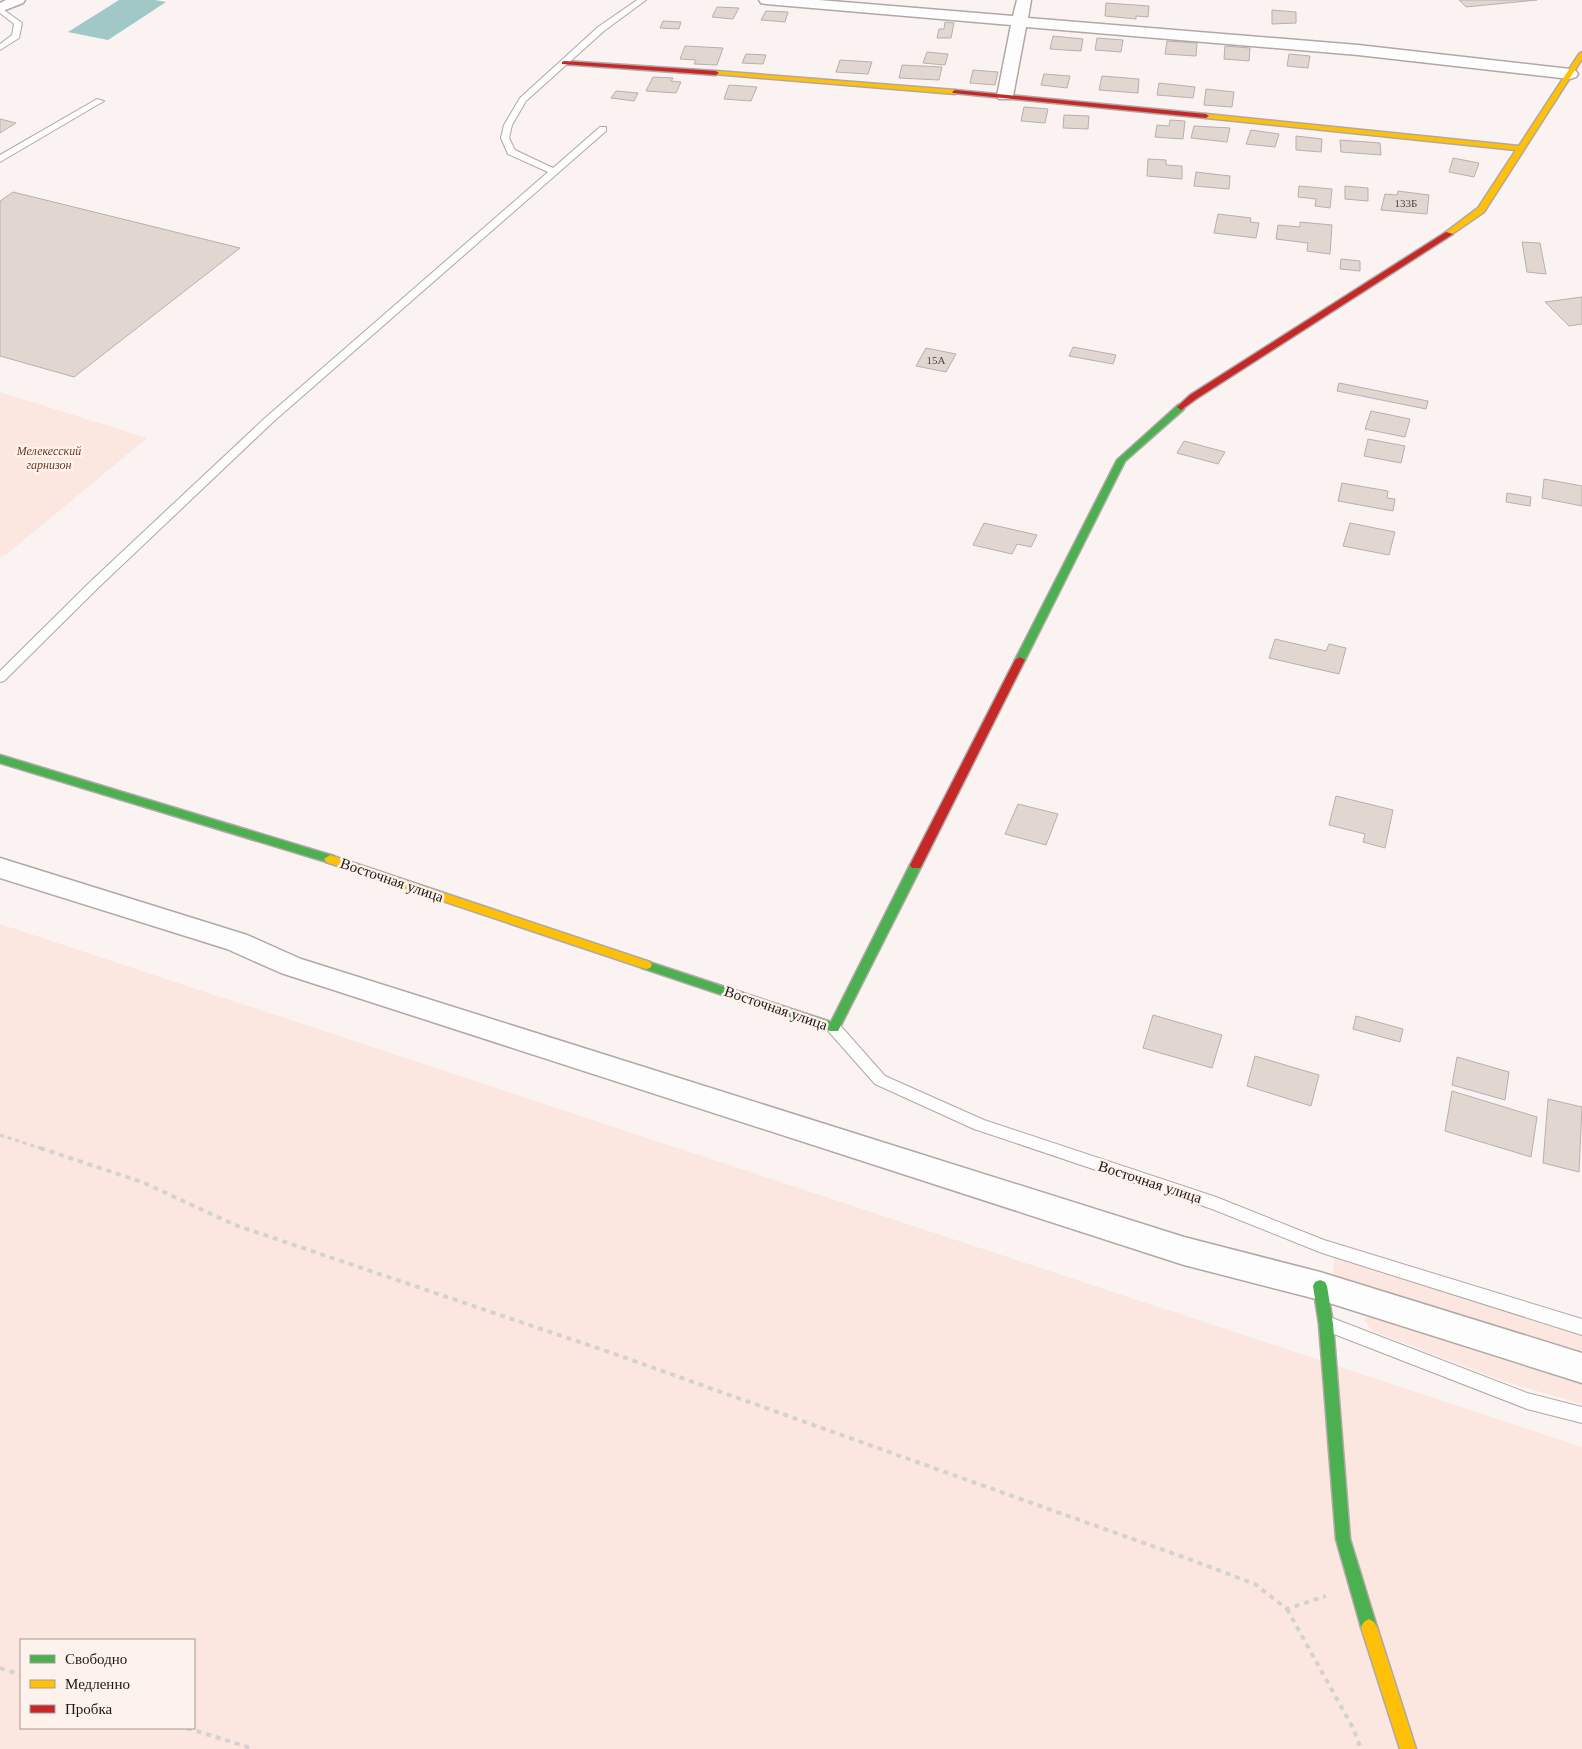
<svg xmlns="http://www.w3.org/2000/svg" width="1582" height="1749" font-family="Georgia,serif">
<style>
.green{fill:#fbe7df;fill-rule:evenodd}
.water{fill:#a0c8c6}
.building{fill:#e2d6d1;stroke:#b7b0ad}
.lines{fill:none;stroke-linecap:round;stroke-linejoin:round}
.lane-casing{stroke:#afa8a6;stroke-width:2}
.street-casing{stroke:#afa8a6;stroke-width:3}
.fast-casing{stroke:#afa8a6;stroke-width:3}
.slow-casing{stroke:#afa8a6;stroke-width:3}
.jam-casing{stroke:#afa8a6;stroke-width:3}
.path-far1{stroke:#d4d1d1;stroke-width:3;stroke-dasharray:4 4;stroke-linecap:butt}
.path{stroke:#d4d1d1;stroke-width:4;stroke-dasharray:5 5;stroke-linecap:butt}
.lane{fill:#fefdfd;fill-rule:evenodd}
.street{fill:#fefdfd;fill-rule:evenodd}
.fast{fill:#4caf50;fill-rule:evenodd}
.slow{fill:#ffc107;fill-rule:evenodd}
.jam{fill:#c62828;fill-rule:evenodd}
.labels{text-anchor:middle;dominant-baseline:central;stroke-width:5;stroke-linejoin:round;paint-order:stroke}
.far-number-label{font-size:11px;fill:#4f4743}
.far-park-label{font-size:12px;font-style:italic;fill:#72381b;stroke:#fef2ed}
.street-label{font-size:15px;fill:#1e1714;stroke:#fef2ed}
</style>
<rect width="100%" height="100%" fill="#faf3f1"/>
<path class="green" d="M0,392L147,438L7,554L0,557Z
M0,924L1582,1447V1749H0ZM21,1640H194V1728H21Z
M1334,1257L1582,1335V1359L1332,1281Z
M1372,1312L1582,1383V1404L1506,1382L1372,1331L1364,1320Z"/>
<path class="water" d="M119,0H155L166,2L108,40L68,32Z"/>
<path class="building" d="M1459,0H1537L1466,7Z
M1106,3L1149,6L1148,17L1136,16V19L1105,16Z
M717,7L739,8L733,19L712,17Z
M1272,10L1296,12V23L1272,24Z
M766,11L788,12L785,22L761,20Z
M663,21L681,22L679,29L660,28Z
M945,22L954,23L951,38H937L939,29H944Z
M1053,36L1083,39L1081,51L1050,49Z
M1097,38L1123,40L1121,52L1095,50Z
M1167,41L1197,43L1196,56L1165,54Z
M685,46L723,48L717,65L694,64L696,60L680,59Z
M1225,46L1250,48L1249,61L1224,59Z
M927,52L948,54L945,65L923,63Z
M746,54L766,55L763,64L742,63Z
M1289,54L1310,56L1308,68L1287,66Z
M840,60L872,62L868,74L836,72Z
M902,65L942,67L939,80L899,78Z
M973,70L998,72L995,85L970,83Z
M1044,74L1070,76L1067,88L1041,85Z
M1102,76L1139,79L1138,93L1099,90Z
M653,77L673,78L671,81L681,82L676,93L646,91Z
M1159,83L1195,87L1193,98L1157,95Z
M729,85L757,87L751,101L724,99Z
M1206,89L1234,92L1232,107L1204,105Z
M616,91L638,93L634,101L611,98Z
M1024,107L1048,109L1045,123L1021,121Z
M1064,115L1089,116L1088,129L1063,128Z
M0,119L16,123L0,133Z
M1170,120L1185,121L1183,139L1155,137L1157,125L1169,126Z
M1194,126L1230,128L1227,142L1191,138Z
M1251,130L1279,134L1275,147L1246,144Z
M1296,136L1322,139L1321,152L1296,150Z
M1340,140L1380,143L1381,155L1341,152Z
M1453,158L1479,163L1474,177L1449,172Z
M1148,159L1166,160V165L1182,166V179L1147,176Z
M1196,172L1230,176L1229,189L1194,186Z
M1299,186L1332,189L1330,208L1315,206L1316,199L1298,197Z
M1345,186L1368,188V201L1345,199Z
M1398,191L1429,195L1427,214L1381,210L1385,194L1397,195Z
M13,192L240,248L74,377L0,356V201Z
M1218,214L1251,218L1250,222L1259,223L1256,238L1214,233Z
M1300,222L1332,225L1330,254L1307,251L1308,243L1276,239L1278,225L1300,227Z
M1522,242L1540,243L1546,274L1527,272Z
M1341,259L1360,261V271L1340,269Z
M1582,297V324L1569,326L1545,302Z
M1073,347L1116,355L1113,364L1069,356Z
M926,348L956,354L946,372L916,366Z
M1339,383L1428,401L1426,409L1337,391Z
M1371,411L1410,419L1405,437L1365,429Z
M1368,439L1405,446L1401,463L1364,456Z
M1184,441L1225,452L1218,464L1177,453Z
M1544,479L1582,486V506L1542,498Z
M1342,483L1388,491L1387,498L1395,499L1393,511L1338,501Z
M1507,493L1531,497L1530,506L1506,502Z
M984,523L1037,535L1031,547L1017,544L1012,554L973,545Z
M1350,523L1395,532L1389,555L1343,546Z
M1275,639L1326,651L1329,644L1346,648L1339,674L1269,658Z
M1336,796L1393,810L1385,848L1363,842L1365,834L1329,825Z
M1018,804L1058,814L1046,845L1005,834Z
M1153,1015L1222,1035L1212,1068L1143,1048Z
M1356,1016L1403,1029L1400,1042L1353,1029Z
M1255,1056L1319,1075L1311,1106L1247,1086Z
M1457,1057L1509,1072L1505,1100L1452,1085Z
M1452,1091L1537,1117L1531,1157L1445,1131Z
M1548,1099L1582,1107L1579,1172L1543,1163Z"/>
<g class="lines">
<g class="lane-casing">
<path id="lane" d="M637,0H646L604,31L526,101L512,125L509,138L515,150L553,168L600,127H606V131L273,422L99,587L4,681L0,682V671L91,581L265,418L548,172L508,154L501,138L504,125L520,98L598,27Z
M0,7L22,23L19,38L0,50V44L12,35L14,24L0,13Z
M97,99L104,101L0,162V155Z
M834,1022L839,1024L885,1076L984,1120L1216,1197L1324,1240L1582,1319V1335L1322,1253L1212,1209L974,1129L875,1084L829,1032L827,1028L829,1024Z
M1327,1316L1527,1393L1582,1407V1423L1527,1409L1321,1329L1319,1324L1321,1319Z"/>
</g>
<g class="street-casing">
<path id="street" d="M6,0H25L23,3L0,12V3Z
M759,0H819L1013,16L1017,0H1031L1028,18L1358,45L1570,69L1576,71L1578,74L1576,77L1570,79L1358,55L1026,27L1013,96L1011,99H999L997,96L1011,25L766,4L761,3Z
M0,858L247,935L301,959L1184,1237L1320,1272L1582,1353V1383L1320,1300L1184,1265L281,973L227,949L0,878Z"/>
</g>
<g class="fast-casing">
<path id="fast" d="M1181,404L1184,405V409L1125,461L1025,660L1020,663L1016,662L1015,660L1117,460L1178,405Z
M0,755L334,856L336,859L330,863L0,763Z
M916,861L922,865L838,1031H830L642,968L640,965L642,962L646,961L831,1022L910,865Z
M1320,1280L1325,1282L1327,1286L1333,1324L1350,1539L1377,1627L1374,1632L1369,1635L1364,1632L1361,1627L1336,1539L1319,1324L1313,1286L1315,1282Z"/>
</g>
<g class="slow-casing">
<path id="slow" d="M1582,52V59L1484,212L1449,236H1446V232L1478,208L1516,150L1206,118L1203,116L1206,114L1519,146L1579,54Z
M716,71L955,90L958,92L955,94L714,74V72Z
M330,855L650,962L652,965L650,968L646,969L326,862L324,859Z
M1369,1619L1374,1622L1377,1627L1416,1749H1400L1361,1627L1364,1622Z"/>
</g>
<g class="jam-casing">
<path id="jam" d="M564,61L716,71L719,73L716,75L562,64V62Z
M955,90L1206,114L1209,116L1206,118L953,93L952,92Z
M1446,232L1453,234L1196,399L1181,410L1177,407L1190,395Z
M1020,657L1025,660L922,865L920,868H912L910,865L1015,660Z"/>
</g>
<path class="path-far1" d="M0,1135L43,1149"/>
<path class="path" d="M40,1148L142,1182L235,1225L609,1352L1183,1557L1255,1584L1287,1609L1326,1596
M1287,1609L1353,1728L1361,1749
M0,1668L21,1675
M187,1728L254,1749"/>
<use href="#lane" class="lane"/>
<use href="#street" class="street"/>
<use href="#fast" class="fast"/>
<use href="#slow" class="slow"/>
<use href="#jam" class="jam"/>
</g>
<g class="labels">
<g class="far-number-label">
<text x="1406" y="203">133Б</text>
<text x="936" y="360">15А</text>
</g>
<g class="far-park-label">
<text x="49" y="451">Мелекесский<tspan x="49" dy="14">гарнизон</tspan></text>
</g>
<g class="street-label">
<text transform="translate(392 880) rotate(19)">Восточная улица</text>
<text transform="translate(776 1008) rotate(19)">Восточная улица</text>
<text transform="translate(1150 1182) rotate(18)">Восточная улица</text>
</g>
</g>
<rect x="20" y="1639" width="175" height="90" fill="#fef2ed" stroke="#a49a96"/>
<rect x="30" y="1655" width="25" height="8" fill="#4caf50" stroke="#a49a96"/>
<text x="65" y="1664" font-size="15" fill="#1e1714">Свободно</text>
<rect x="30" y="1680" width="25" height="8" fill="#ffc107" stroke="#a49a96"/>
<text x="65" y="1689" font-size="15" fill="#1e1714">Медленно</text>
<rect x="30" y="1705" width="25" height="8" fill="#c62828" stroke="#a49a96"/>
<text x="65" y="1714" font-size="15" fill="#1e1714">Пробка</text>
</svg>
